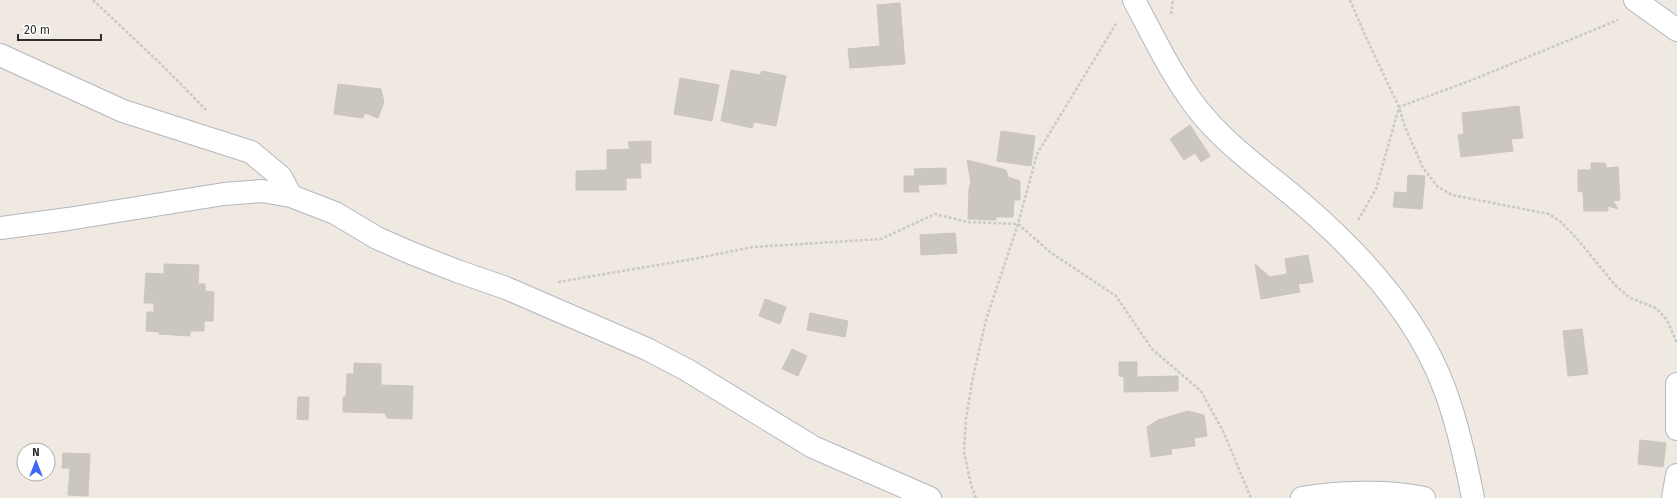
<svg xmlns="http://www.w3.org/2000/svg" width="1677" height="498" font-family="'Fira Sans',sans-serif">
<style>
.building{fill:#cbc7bf;stroke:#cbc5ba}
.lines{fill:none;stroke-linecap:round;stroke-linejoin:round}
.minor-casing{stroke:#b4b7c1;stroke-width:24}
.path{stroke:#c9c9c9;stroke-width:2.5;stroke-dasharray:3 2;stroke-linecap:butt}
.minor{stroke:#fff;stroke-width:22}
</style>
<rect width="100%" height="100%" fill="#efe9e1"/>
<path class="building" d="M900,3L905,64L850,68L848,49L880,46L877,5Z
M731,70L760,75L762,71L786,76L776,126L754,122L752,128L721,121Z
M680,78L719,85L712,121L674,114Z
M338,84L381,89L384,102L378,118L365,113L363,118L334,114Z
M1519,106L1523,138L1511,139L1513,151L1461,157L1458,135L1464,134L1462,113Z
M1190,125L1210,156L1201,162L1195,153L1184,160L1170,139Z
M1001,131L1035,136L1031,166L997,161Z
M651,141V163H640L641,178H626V190H576V171L607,170V150L630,149L628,142Z
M967,160L1006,170L1008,177L1020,181V200H1014L1013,217H996V220L968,219L969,189L971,182Z
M1591,163H1605L1607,168L1618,167L1620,200L1613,201L1618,209L1608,206V211H1584L1583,192L1578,191V170H1591Z
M946,168V184L918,185L919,192H904V176H915L914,169Z
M1408,175L1425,176L1422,209L1393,207L1395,192L1407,193Z
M955,233L957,253L921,255L920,235Z
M1308,255L1313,282L1298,284L1300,292L1261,299L1255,264L1270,277L1287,274L1285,259Z
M164,264L199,265L198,284H205V291L214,292L213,321H204V331H190V336L159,334V332L146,331L147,312H154V303H144L146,273L164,274Z
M765,299L786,307L780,324L759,316Z
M810,313L848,321L845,337L807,330Z
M1582,329L1588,374L1568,376L1563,331Z
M792,349L807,356L798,376L782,369Z
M1119,362H1137V377L1178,376V391L1124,392V377L1119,376Z
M354,363L381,364V385L413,386L412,419L387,418L385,413L343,412V397H346L347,374H354Z
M298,397H309L308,420L297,419Z
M1188,411L1204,415L1207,436L1194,438L1195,446L1171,449L1172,454L1151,457L1147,427L1158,420Z
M1640,440L1666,443L1663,467L1638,464Z
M63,453L90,454L88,496L68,495L70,468H62Z"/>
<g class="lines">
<g class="minor-casing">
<path id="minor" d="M1134,0C1153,36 1171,74 1196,107C1226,146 1267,173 1304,205C1362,255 1418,317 1445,390C1458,425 1466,462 1473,498
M1635,0L1677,30
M0,55L123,111L251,152L281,177L291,196
M0,228L68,219L224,194L262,191L291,196L335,213L377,238L411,253L457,271L506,288L647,349L687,370L813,447L930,498
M1677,384V429
M1302,498C1335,492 1391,490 1424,498
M1673,498L1677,475"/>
</g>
<path class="path" d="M93,0L166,69L206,110
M1350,0L1364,33L1399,107L1405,127L1423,168L1438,187L1452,195L1549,214L1561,222L1579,241L1615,285L1630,298L1656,308L1667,320L1677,343
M1171,14L1173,0
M1358,220L1376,189L1399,107L1472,80L1618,20
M558,282L693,259L753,247L881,239L935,214L968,222L1018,224L1050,252L1116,296L1152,349L1201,391L1223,431L1251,498
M976,498L971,485L964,452L966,418L973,377L986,320L1018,224L1037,154L1117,22"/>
<use href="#minor" class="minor"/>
</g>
<g transform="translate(36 462)"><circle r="19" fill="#ffffff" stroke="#ababab"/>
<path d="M0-3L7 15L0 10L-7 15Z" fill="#4264fb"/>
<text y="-6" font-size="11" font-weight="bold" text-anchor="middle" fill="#2e2e2e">N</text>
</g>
<path d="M18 34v6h83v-6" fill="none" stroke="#2e2e2e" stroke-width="2"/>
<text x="24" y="34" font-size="12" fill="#2e2e2e" stroke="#ffffff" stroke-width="3" paint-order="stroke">20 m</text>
</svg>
